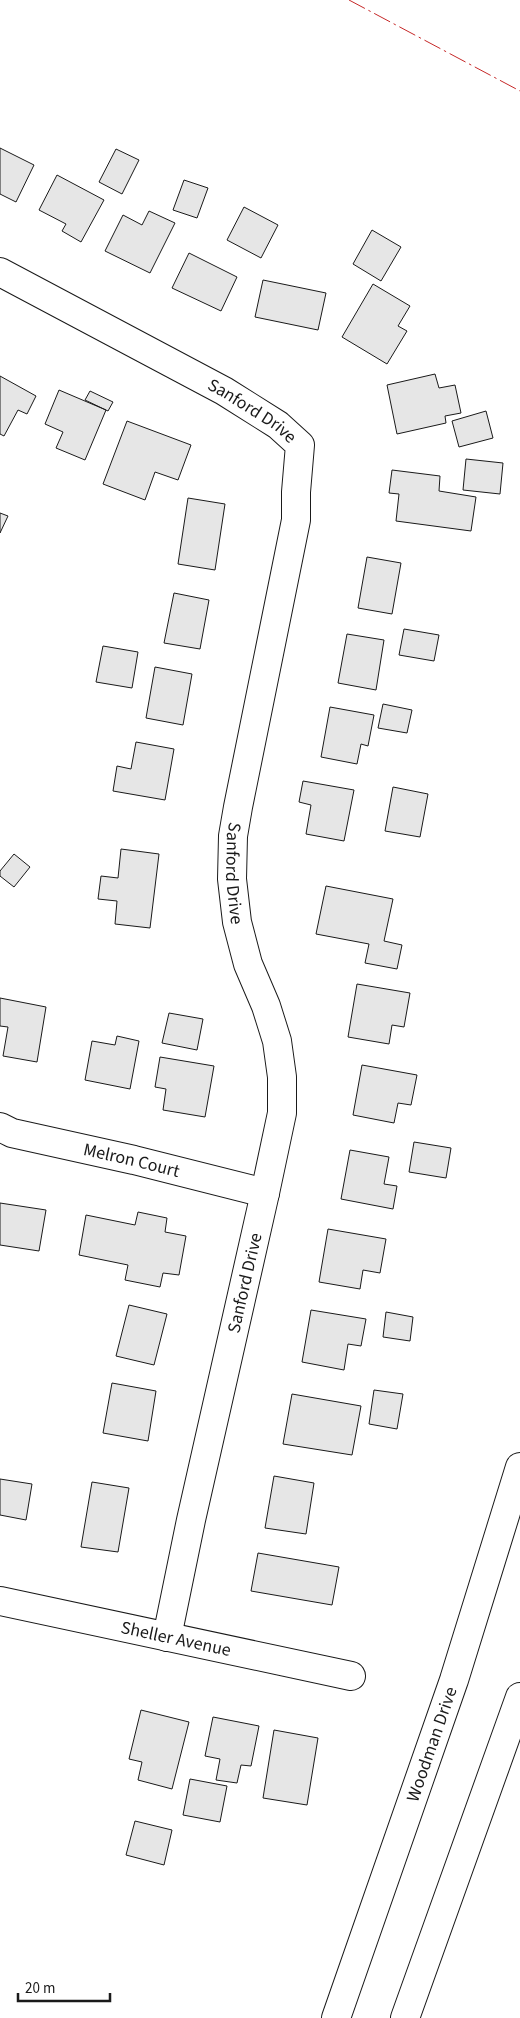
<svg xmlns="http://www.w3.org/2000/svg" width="520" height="2018" font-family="'Source Sans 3',sans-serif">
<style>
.building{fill:#e6e6e6;stroke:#1a1a1a}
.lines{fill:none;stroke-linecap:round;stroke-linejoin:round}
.minor-casing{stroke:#1a1a1a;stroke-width:30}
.major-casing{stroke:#1a1a1a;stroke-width:30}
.minor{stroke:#fff;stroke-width:28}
.major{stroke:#fff;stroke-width:28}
.power{stroke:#c62828;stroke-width:1;stroke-dasharray:18 4 2.5 4;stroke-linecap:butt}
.labels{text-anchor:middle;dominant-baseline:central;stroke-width:4;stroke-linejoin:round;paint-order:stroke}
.street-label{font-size:18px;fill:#1a1a1a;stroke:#fff}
</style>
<rect width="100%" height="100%" fill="#fff"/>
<path class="building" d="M0,148L34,165L16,202L0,194Z
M116,149L139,160L122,194L99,182Z
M57,175L104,200L81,242L62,231L66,224L39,210Z
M184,180L208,188L197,218L173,210Z
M244,207L278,225L261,258L227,240Z
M149,211L175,223L150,273L105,251L123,215L142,225Z
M372,230L401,247L381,281L353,264Z
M189,253L237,277L221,311L172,288Z
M263,280L326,293L318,330L255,317Z
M373,284L410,306L398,326L407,331L387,364L342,337Z
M435,374L439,388L455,385L461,413L445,416L446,423L397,434L387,385Z
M0,376L36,396L27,414L18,410L4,436L0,434Z
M59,390L106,410L85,460L56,448L63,432L45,424Z
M90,391L113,402L108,411L85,400Z
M486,411L493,438L459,447L452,421Z
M127,421L191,445L178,480L155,472L145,500L103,484Z
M466,459L503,463L500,494L463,490Z
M392,470L440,476L439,491L476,497L471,531L396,521L399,494L389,493Z
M188,498L225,504L215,570L178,564Z
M0,513L8,516L0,533Z
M367,557L401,563L392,614L358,608Z
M174,593L209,600L200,649L164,643Z
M404,629L439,635L434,661L399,655Z
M347,634L384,640L376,690L338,683Z
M103,646L138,652L132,688L96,682Z
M155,667L192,674L183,725L146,718Z
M383,704L412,710L407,733L378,728Z
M330,707L374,715L368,746L361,744L357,764L321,757Z
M136,742L174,749L165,800L113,791L117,766L131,769Z
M303,781L354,790L344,841L306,834L311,805L299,802Z
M393,787L428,794L420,837L385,831Z
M121,849L159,854L150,928L115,924L117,901L98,899L101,876L118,878Z
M14,854L30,867L14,887L0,876V871Z
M326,886L393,899L384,941L402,945L397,969L365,963L369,944L316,934Z
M357,984L410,993L404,1027L392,1025L389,1044L348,1037Z
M0,998L46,1007L37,1062L3,1056L8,1027L0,1026Z
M169,1013L203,1019L197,1050L162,1043Z
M117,1036L139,1041L130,1089L85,1080L92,1041L115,1045Z
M160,1057L214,1066L205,1117L163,1110L166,1089L155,1087Z
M362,1065L417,1075L411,1105L398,1103L394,1123L353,1115Z
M414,1142L451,1148L446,1178L409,1172Z
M350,1150L389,1157L384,1184L397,1186L393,1209L341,1199Z
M0,1203L46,1210L39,1251L0,1245Z
M138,1212L167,1218L165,1232L186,1236L179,1275L163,1273L160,1287L125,1280L128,1265L79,1255L86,1215L135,1225Z
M328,1229L386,1239L380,1273L363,1270L360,1289L319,1282Z
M129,1305L167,1314L154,1365L116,1356Z
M311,1310L366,1319L361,1346L348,1344L344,1370L302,1362Z
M386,1312L413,1317L410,1341L383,1337Z
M112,1383L156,1391L148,1441L103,1433Z
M374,1390L403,1394L397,1429L369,1424Z
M292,1394L361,1406L352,1455L283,1444Z
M274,1476L314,1483L306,1534L265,1528Z
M0,1479L32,1484L26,1520L0,1515Z
M92,1482L129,1488L118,1552L81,1547Z
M258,1553L339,1567L332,1605L251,1591Z
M141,1710L189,1722L172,1789L138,1780L142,1762L129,1759Z
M213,1717L259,1726L251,1766L241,1765L237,1783L216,1780L220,1759L205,1756Z
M274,1730L318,1738L307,1805L263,1798Z
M190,1779L227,1786L220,1822L183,1815Z
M135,1821L172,1830L164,1865L126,1855Z"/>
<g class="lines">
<g class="minor-casing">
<g id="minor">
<path id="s1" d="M0,272L224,391L278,425L300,445L296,492V520L238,807L233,836L232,879L237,922L248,964L266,1006L277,1041L282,1077V1113L265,1193L191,1520L167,1637"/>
<path id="s2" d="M0,1127L12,1133L134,1160L265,1193"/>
<path id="s3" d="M0,1601L351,1676"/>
</g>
</g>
<g class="major-casing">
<g id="major">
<path id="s4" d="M336,2018L454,1680L520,1467"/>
<path d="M405,2018L520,1697"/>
</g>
</g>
<use href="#minor" class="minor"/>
<use href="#major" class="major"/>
<path class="power" d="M349,0L520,91"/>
</g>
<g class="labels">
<g class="street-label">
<text stroke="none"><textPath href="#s1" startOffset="288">Sanford Drive</textPath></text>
<text stroke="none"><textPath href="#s1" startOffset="782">Sanford Drive</textPath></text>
<text stroke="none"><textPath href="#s2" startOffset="136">Melron Court</textPath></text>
<text transform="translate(245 1283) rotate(-77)">Sanford Drive</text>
<text stroke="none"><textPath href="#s3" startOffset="180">Sheller Avenue</textPath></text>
<text stroke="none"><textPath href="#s4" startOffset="290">Woodman Drive</textPath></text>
</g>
</g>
<path d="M18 1993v8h92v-8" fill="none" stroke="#1a1a1a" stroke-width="2.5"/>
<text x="25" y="1993" font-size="15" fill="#1a1a1a" stroke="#ffffff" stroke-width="4" paint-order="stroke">20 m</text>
</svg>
